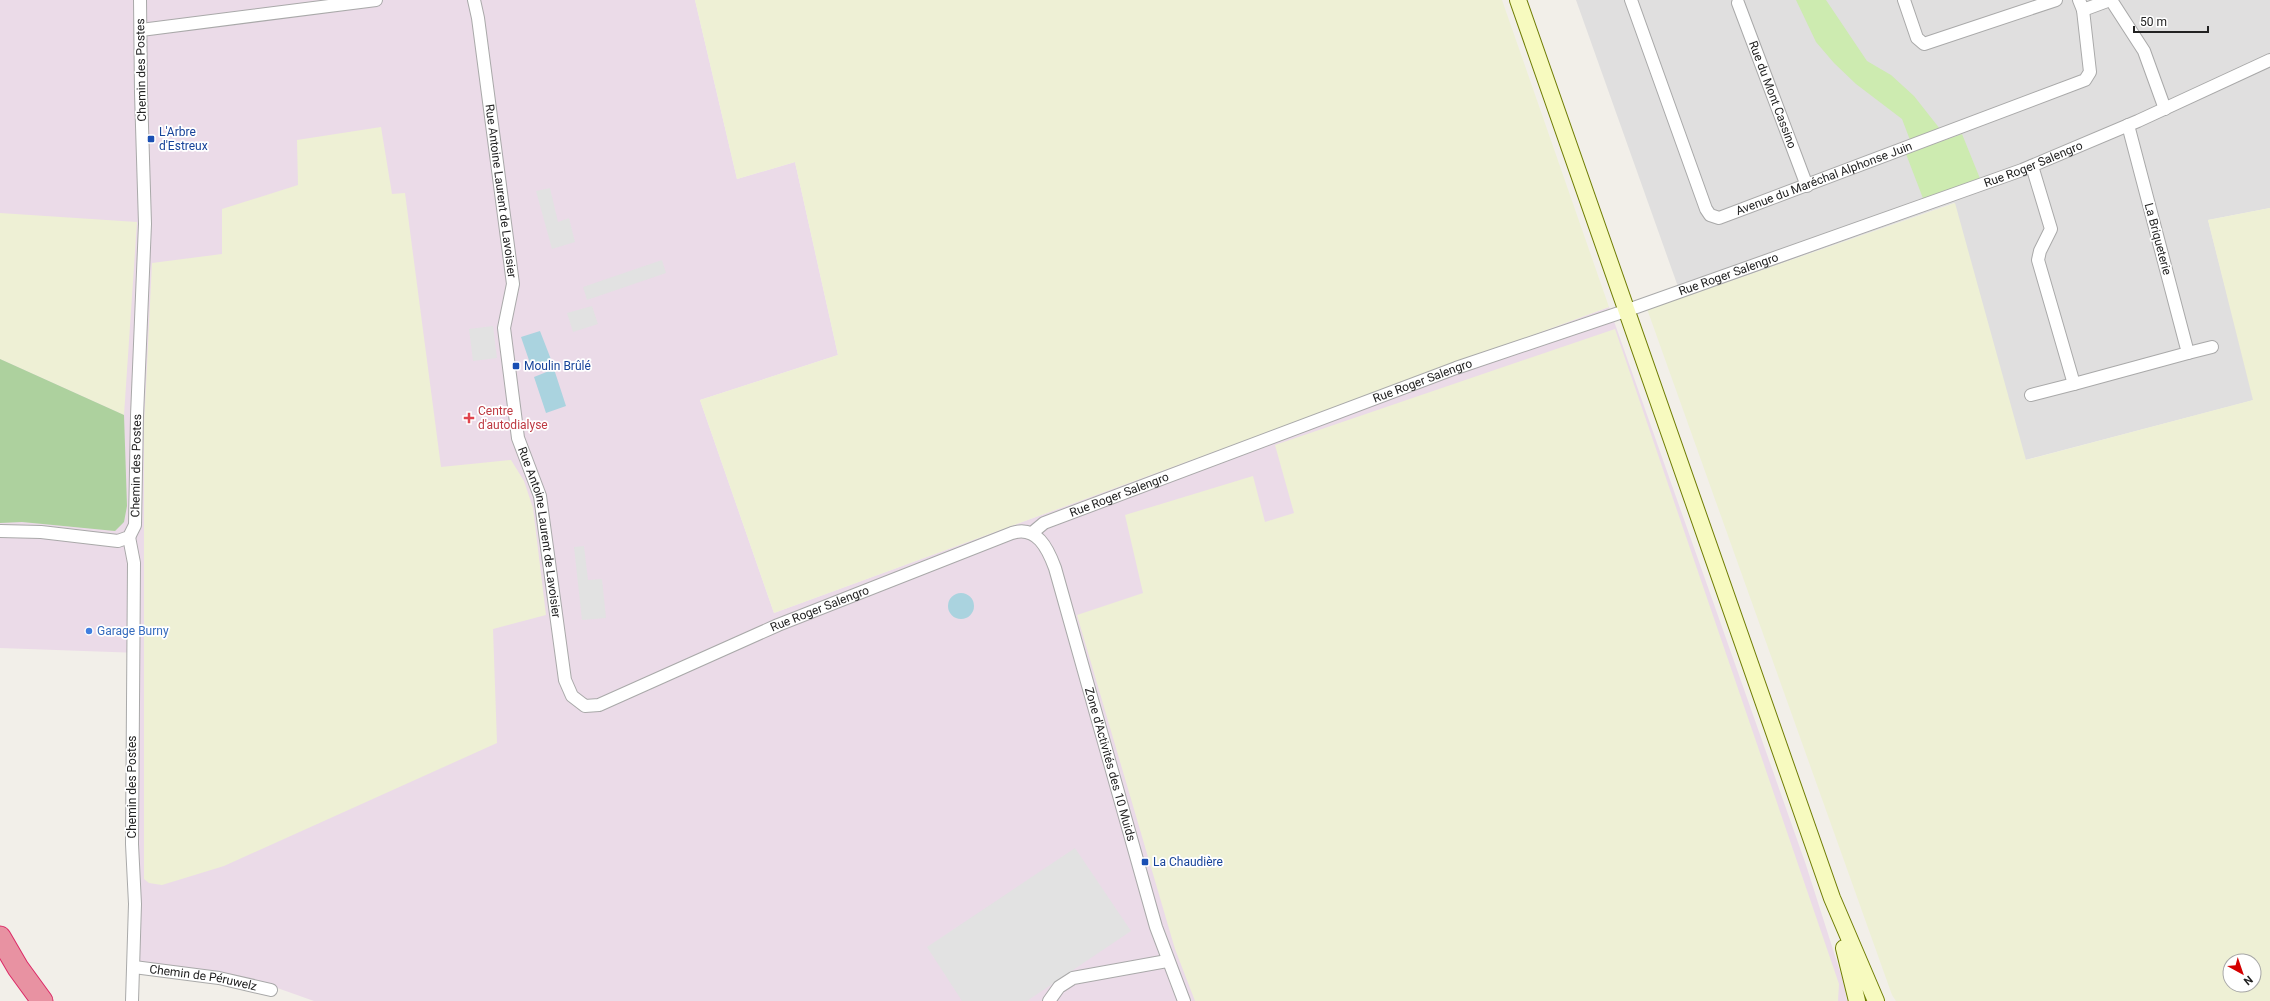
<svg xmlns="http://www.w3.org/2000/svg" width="2270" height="1001" font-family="Roboto,sans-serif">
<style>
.residential{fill:#e0dfdf}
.industrial{fill:#ebdbe8}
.farmland{fill:#eef0d5;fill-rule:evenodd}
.grass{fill:#cdebb0}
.forest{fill:#add19e}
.parking{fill:#e2e2e2}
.water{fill:#aad3df}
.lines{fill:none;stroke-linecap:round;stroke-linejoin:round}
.street-casing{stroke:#a9a9a9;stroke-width:14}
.secondary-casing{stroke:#707d05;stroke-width:18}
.highway-casing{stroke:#dc2a67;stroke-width:23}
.street{stroke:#fff;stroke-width:12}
.secondary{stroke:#f7fabf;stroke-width:16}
.highway{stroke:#e892a2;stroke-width:21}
.transit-dot{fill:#1a4fb4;stroke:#fff;stroke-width:1.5}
.health-dot{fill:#e0444e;stroke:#fff;stroke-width:1.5}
.shop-dot{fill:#3f7fe0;stroke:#fff;stroke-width:1.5}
.labels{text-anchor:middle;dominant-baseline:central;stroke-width:3.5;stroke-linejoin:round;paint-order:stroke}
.street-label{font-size:12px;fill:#222;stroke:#fff}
.transit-label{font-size:12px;fill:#164399;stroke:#fff;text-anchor:start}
.health-label{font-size:12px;fill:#be3a42;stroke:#fff;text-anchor:start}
.shop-label{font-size:12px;fill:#366cbe;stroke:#fff;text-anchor:start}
</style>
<rect width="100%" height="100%" fill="#f2efe9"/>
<path class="residential" d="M1576,0H2270V208L2208,220L2254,400L2025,460L1954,203L1682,298Z"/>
<path class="industrial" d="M0,0H695L737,179L795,162L838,355L700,400L774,613L1609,307L1806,865L1844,984L1847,1001H314L252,979L136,965L140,653L0,648Z"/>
<path class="farmland" d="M695,0H1502L1609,307L774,613L700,400L838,355L795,162L737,179Z
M381,127L392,194L405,193L441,467L511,460L524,481L533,508L546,615L493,629L497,743L224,866L162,885L149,883L144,879V425L152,263L222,254V209L298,185L297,140Z
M1955,203L2026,460L2253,400L2208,220L2270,208V1001H1896L1892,995L1646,306L1682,298ZM2230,961H2254V985H2230Z
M0,213L137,222L124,415L0,359Z
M1615,329L1839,984L1838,1001H1195L1175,949L1077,615L1143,593L1125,515L1253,476L1265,522L1294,513L1275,445Z"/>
<path class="grass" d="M1796,0H1826L1867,61L1891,75L1914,96L1940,129L1910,140L1902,119L1856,84L1834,63L1816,42Z
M1962,134L1981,181L1924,201L1906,154Z"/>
<path class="forest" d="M0,359L124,415L127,506L124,522L115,531L22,522L0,523Z"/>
<path class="parking" d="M550,188L558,222L569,218L575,242L552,249L536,191Z
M662,260L666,273L587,300L583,287Z
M592,306L598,324L573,332L567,313Z
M493,326L497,358L473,361L469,329Z
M584,546L588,580L602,579L606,618L582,620L574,547Z
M1075,848L1131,931L1027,1001H962L927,947Z"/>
<path class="water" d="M540,331L552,362L532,369L521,337Z
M554,369L566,406L546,413L534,377Z
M948 606a13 13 0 1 1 26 0a13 13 0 1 1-26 0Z"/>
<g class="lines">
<g class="street-casing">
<g id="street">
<path id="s1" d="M474,0L478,18L513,284L504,328L518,438L540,496L565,680L572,696L585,706L599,705L778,625L1012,533C1037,525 1048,549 1055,568L1156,927L1184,1001"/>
<path id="s2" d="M1631,0L1706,209L1710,215L1719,218L2085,80L2090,72L2083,10"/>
<path d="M1904,0L1917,38L1924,44L2056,0"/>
<path d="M2079,0L2083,10L2110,0"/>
<path d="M2111,0L2144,51L2165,109"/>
<path id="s3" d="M1738,3L1807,186"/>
<path d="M141,30L376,0"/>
<path d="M2032,166L2051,229L2040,251L2038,260L2074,384L2188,353L2128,125"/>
<path d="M2188,353L2212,347"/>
<path d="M2031,395L2074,384"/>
<path id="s4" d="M0,531L41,532L118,541L129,537L135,525L137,416L145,224L141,93L140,0"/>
<path id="s5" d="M1032,533L1044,523L1456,368L1628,310L2022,170L2138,121L2270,60"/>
<path d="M129,537L134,563L132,844L135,904L132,1001"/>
<path id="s6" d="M134,967L219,978L271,990"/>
<path d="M1049,1001L1059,987L1073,978L1167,961"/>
</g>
</g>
<g class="secondary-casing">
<path id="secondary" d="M1518,0L1832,898L1876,1001
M1844,948L1857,1001"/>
</g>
<g class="highway-casing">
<path id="highway" d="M0,937L18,968L42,1001"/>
</g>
<use href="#street" class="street"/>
<use href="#secondary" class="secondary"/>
<use href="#highway" class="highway"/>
</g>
<g class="transit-dot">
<rect x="147" y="135" width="8" height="8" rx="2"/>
<rect x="512" y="362" width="8" height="8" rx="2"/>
<rect x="1141" y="858" width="8" height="8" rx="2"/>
</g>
<path class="health-dot" d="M467 412h4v4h4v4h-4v4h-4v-4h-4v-4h4z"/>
<circle class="shop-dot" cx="89" cy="631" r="4"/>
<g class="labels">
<g class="street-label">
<text transform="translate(141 70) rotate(-91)">Chemin des Postes</text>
<text stroke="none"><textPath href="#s3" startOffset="98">Rue du Mont Cassino</textPath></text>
<text stroke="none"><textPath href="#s5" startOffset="1068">Rue Roger Salengro</textPath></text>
<text stroke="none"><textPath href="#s2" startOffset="351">Avenue du Maréchal Alphonse Juin</textPath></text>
<text stroke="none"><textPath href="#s1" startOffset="193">Rue Antoine Laurent de Lavoisier</textPath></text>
<text transform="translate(2158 239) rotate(75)">La Briqueterie</text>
<text stroke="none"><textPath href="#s5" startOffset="744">Rue Roger Salengro</textPath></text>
<text stroke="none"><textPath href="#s5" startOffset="420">Rue Roger Salengro</textPath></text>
<text stroke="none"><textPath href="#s4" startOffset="203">Chemin des Postes</textPath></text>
<text stroke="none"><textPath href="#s5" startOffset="96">Rue Roger Salengro</textPath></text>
<text stroke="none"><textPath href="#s1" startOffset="540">Rue Antoine Laurent de Lavoisier</textPath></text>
<text stroke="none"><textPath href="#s1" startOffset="979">Rue Roger Salengro</textPath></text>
<text stroke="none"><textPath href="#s1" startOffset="1452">Zone d'Activités des 10 Muids</textPath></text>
<text transform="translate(132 787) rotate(-90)">Chemin des Postes</text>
<text stroke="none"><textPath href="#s6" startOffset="70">Chemin de Péruwelz</textPath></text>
</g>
<g class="transit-label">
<text x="159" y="132">L'Arbre<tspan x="159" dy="14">d'Estreux</tspan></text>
<text x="524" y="366">Moulin Brûlé</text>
<text x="1153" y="862">La Chaudière</text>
</g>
<g class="health-label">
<text x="478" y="411">Centre<tspan x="478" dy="14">d'autodialyse</tspan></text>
</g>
<g class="shop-label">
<text x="97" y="631">Garage Burny</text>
</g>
</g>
<g transform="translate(2242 973) rotate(140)"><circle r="19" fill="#ffffff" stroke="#a7a7a7"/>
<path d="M0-3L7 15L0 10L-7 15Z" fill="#d40000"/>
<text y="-6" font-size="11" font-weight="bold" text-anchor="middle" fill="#222222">N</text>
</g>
<path d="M2134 26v6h74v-6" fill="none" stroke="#222222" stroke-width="2"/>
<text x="2140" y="26" font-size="12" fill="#222222" stroke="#ffffff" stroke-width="3" paint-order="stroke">50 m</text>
</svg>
